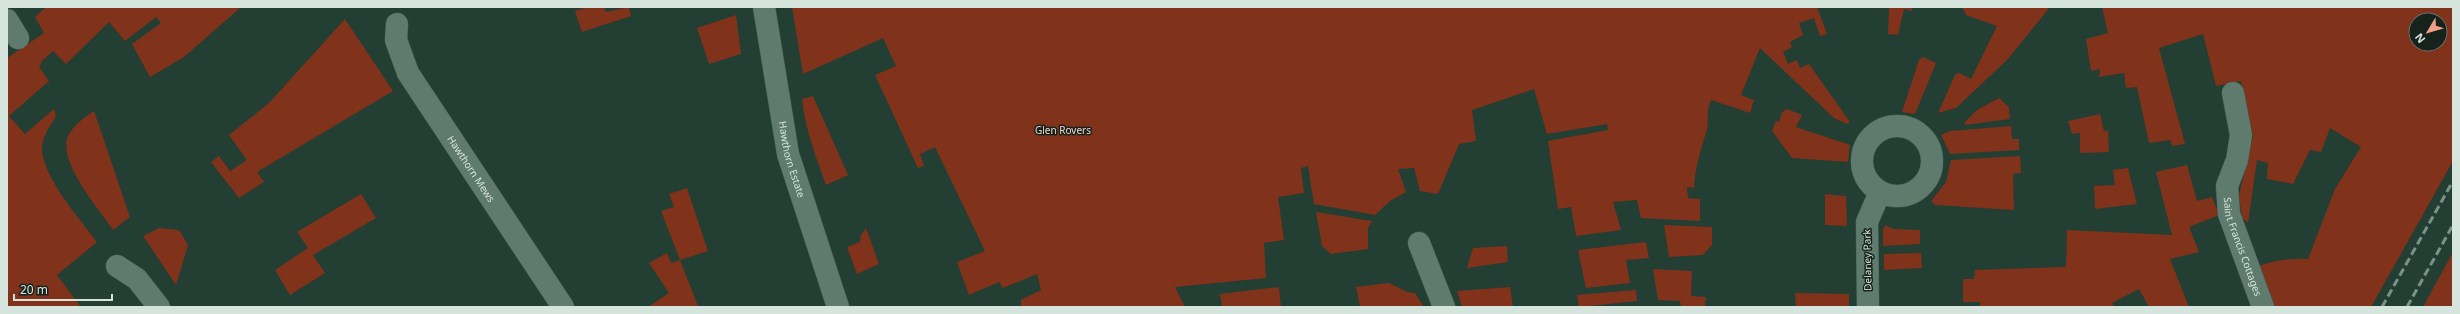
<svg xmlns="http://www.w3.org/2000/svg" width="2460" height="314" font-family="'Noto Sans',sans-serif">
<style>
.green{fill:#80321b;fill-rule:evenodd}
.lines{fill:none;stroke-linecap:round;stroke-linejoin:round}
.minor-casing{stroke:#425b51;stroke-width:23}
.minor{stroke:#5e7b6d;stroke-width:22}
.rail{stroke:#7c9288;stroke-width:3;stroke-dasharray:8 4;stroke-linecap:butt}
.labels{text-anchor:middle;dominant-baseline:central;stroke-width:3;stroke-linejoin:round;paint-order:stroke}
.park-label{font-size:10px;fill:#f0d6cf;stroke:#16221c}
.street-label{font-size:10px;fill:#d5e5dd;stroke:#16221c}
</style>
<rect width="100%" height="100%" fill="#233e32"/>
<path class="green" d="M46,7H241L184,57L150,77L132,44L161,23L156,17L125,41L109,22L66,64L53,51L42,61L39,67L49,81L9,116L25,134L54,109L56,116C51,125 41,138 42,150C44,179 80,219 97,242L57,275L81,307H7V58L44,33L35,17Z
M588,7H604L606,12L629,7L631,16L582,32L575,11Z
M792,7H1817L1827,34L1820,36L1814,18L1799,23L1803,35L1790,42L1792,47L1783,52L1788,64L1797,60L1800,68L1809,64L1850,122L1847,124L1834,118L1760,48L1741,95L1754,100L1750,113L1711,100C1705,113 1710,122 1706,133C1700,152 1695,168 1694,188L1687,187L1688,198L1700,199V221L1641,218L1637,200L1613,202L1621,230L1576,236L1571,207L1558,209L1548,141L1608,130L1607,124L1547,134L1534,89L1472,110L1476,141L1459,144L1438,194L1420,191L1414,168L1398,169L1406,192L1390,201L1375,215L1314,204L1308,166L1301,168L1304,193L1278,197L1284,240L1264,243L1266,278L1175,287L1185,307H1021V300L1041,290L1037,274L1003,288L999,282L969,295L957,262L985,251L935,147L920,154L924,166L918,168L875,75L896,66L883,38L803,74Z
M1889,7H1913L1912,11L1904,9L1898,35L1888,34Z
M1962,7H2050L2008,59L1956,108L1938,113L1955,75L1959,73L1971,79L1997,26L1966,15Z
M2102,7H2453V161L2371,307H2269L2257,267C2274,260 2290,258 2308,259L2335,189L2361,147L2330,128L2321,152L2310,150L2293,184L2267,179L2268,163L2257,160L2248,223L2242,218L2239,195L2253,136L2241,81L2216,86L2203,34L2159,48L2185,144L2172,146L2170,140L2149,143L2137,87L2126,88L2124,73L2099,77L2100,69L2091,71L2086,39L2108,33ZM2416,20H2440V44H2416Z
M736,15L741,54L709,64L697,28Z
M345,19L393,91L257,172L264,182L239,198L211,162L219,156L230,171L247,160L229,135L269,103Z
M1923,57L1936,63L1915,114L1902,112L1919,60Z
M813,96L848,175L826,185C816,157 805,129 802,99Z
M1999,98L2009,107L2010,119L1965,125L1964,123L1977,110Z
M1787,109L1802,115L1796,127L1850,145L1848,162L1792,158L1772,131L1776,121L1779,122L1782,112Z
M94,111L130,217L113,230C99,209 57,162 68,136C74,124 84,118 94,111Z
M2100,114L2104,131L2108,130L2109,152L2080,153V133L2072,134L2068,121Z
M2011,126L2012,139H2019V150L1950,154L1941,135L1950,131Z
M2020,156L2021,173L2013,174L2014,210L1935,205L1931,201L1946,182L1951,160Z
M2187,165L2197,201L2212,197L2219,215L2189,227L2199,252L2170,259L2189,307H2149L2139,289L2112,303L2114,307H1980V302H1963V279H1974L1975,270L2066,267L2067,230L2172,235L2156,172Z
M2128,168L2137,204L2095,209L2094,186L2115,185L2113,170Z
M687,188L708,251L680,260L698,306L648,307L669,293L649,263L667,253L671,263L680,260L661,211L674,207L669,194Z
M361,194L376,218L313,255L325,273L290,295L275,270L308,248L297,232Z
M1825,194L1846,196L1847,226L1825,225Z
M1316,212L1372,221L1368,228V249L1331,254L1322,246Z
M1664,225L1712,227V245L1703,255L1669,257Z
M1886,225L1893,229L1920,230V244L1883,246V229Z
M159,228L179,230L188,245L176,285L143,236Z
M866,228L879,264L857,274L847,247L860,242L861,235Z
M1646,242L1649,258L1626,260L1630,283L1586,288L1578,250Z
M1507,246L1508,262L1467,268L1473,248Z
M2453,252V307H2423Z
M1921,253L1922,268L1884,270V254Z
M1653,269L1692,271L1691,296L1706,297L1705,307H1681L1680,301L1658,300Z
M1389,283L1407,292L1415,293L1424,307H1360L1356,287Z
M1279,287L1281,307H1222L1220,294Z
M1510,287L1513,307H1462L1457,291Z
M1636,290L1637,301L1579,307L1577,295Z
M1795,293L1849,294V307H1796Z"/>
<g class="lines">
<g class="minor-casing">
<g id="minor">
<path id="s1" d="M764,7L788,154L838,307"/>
<path d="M7,20L18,38"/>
<path id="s2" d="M397,24L396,40L408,73L563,307"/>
<path id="s3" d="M2233,93L2241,135L2237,160L2227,186L2229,214L2263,307"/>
<circle cx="1897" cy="161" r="35"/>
<path d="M1419,243L1444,307"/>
<path d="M117,266L137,279L159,307"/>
<path d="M1868,307L1867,222L1880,192"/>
</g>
</g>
<use href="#minor" class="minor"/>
<path class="rail" d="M2382,307L2453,181
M2407,307L2453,225"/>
</g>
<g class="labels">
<g class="park-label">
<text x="1063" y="130">Glen Rovers</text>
</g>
<g class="street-label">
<text stroke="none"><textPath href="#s1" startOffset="155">Hawthorn Estate</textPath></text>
<text stroke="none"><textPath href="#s2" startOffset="166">Hawthorn Mews</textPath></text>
<text stroke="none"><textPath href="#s3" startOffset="159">Saint Francis Cottages</textPath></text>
<text transform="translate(1867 260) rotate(-91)">Delaney Park</text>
</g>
</g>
<rect width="2460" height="314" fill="none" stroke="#d5e5dd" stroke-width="16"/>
<g transform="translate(2428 32) rotate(232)"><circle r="19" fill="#16221c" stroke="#627069"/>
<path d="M0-3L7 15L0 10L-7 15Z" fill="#f39f86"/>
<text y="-6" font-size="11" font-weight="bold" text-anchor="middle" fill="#d5e5dd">N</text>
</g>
<path d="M14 294v6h98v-6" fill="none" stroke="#d5e5dd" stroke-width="2"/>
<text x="20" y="294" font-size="12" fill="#d5e5dd" stroke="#16221c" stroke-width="3" paint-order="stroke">20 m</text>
</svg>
